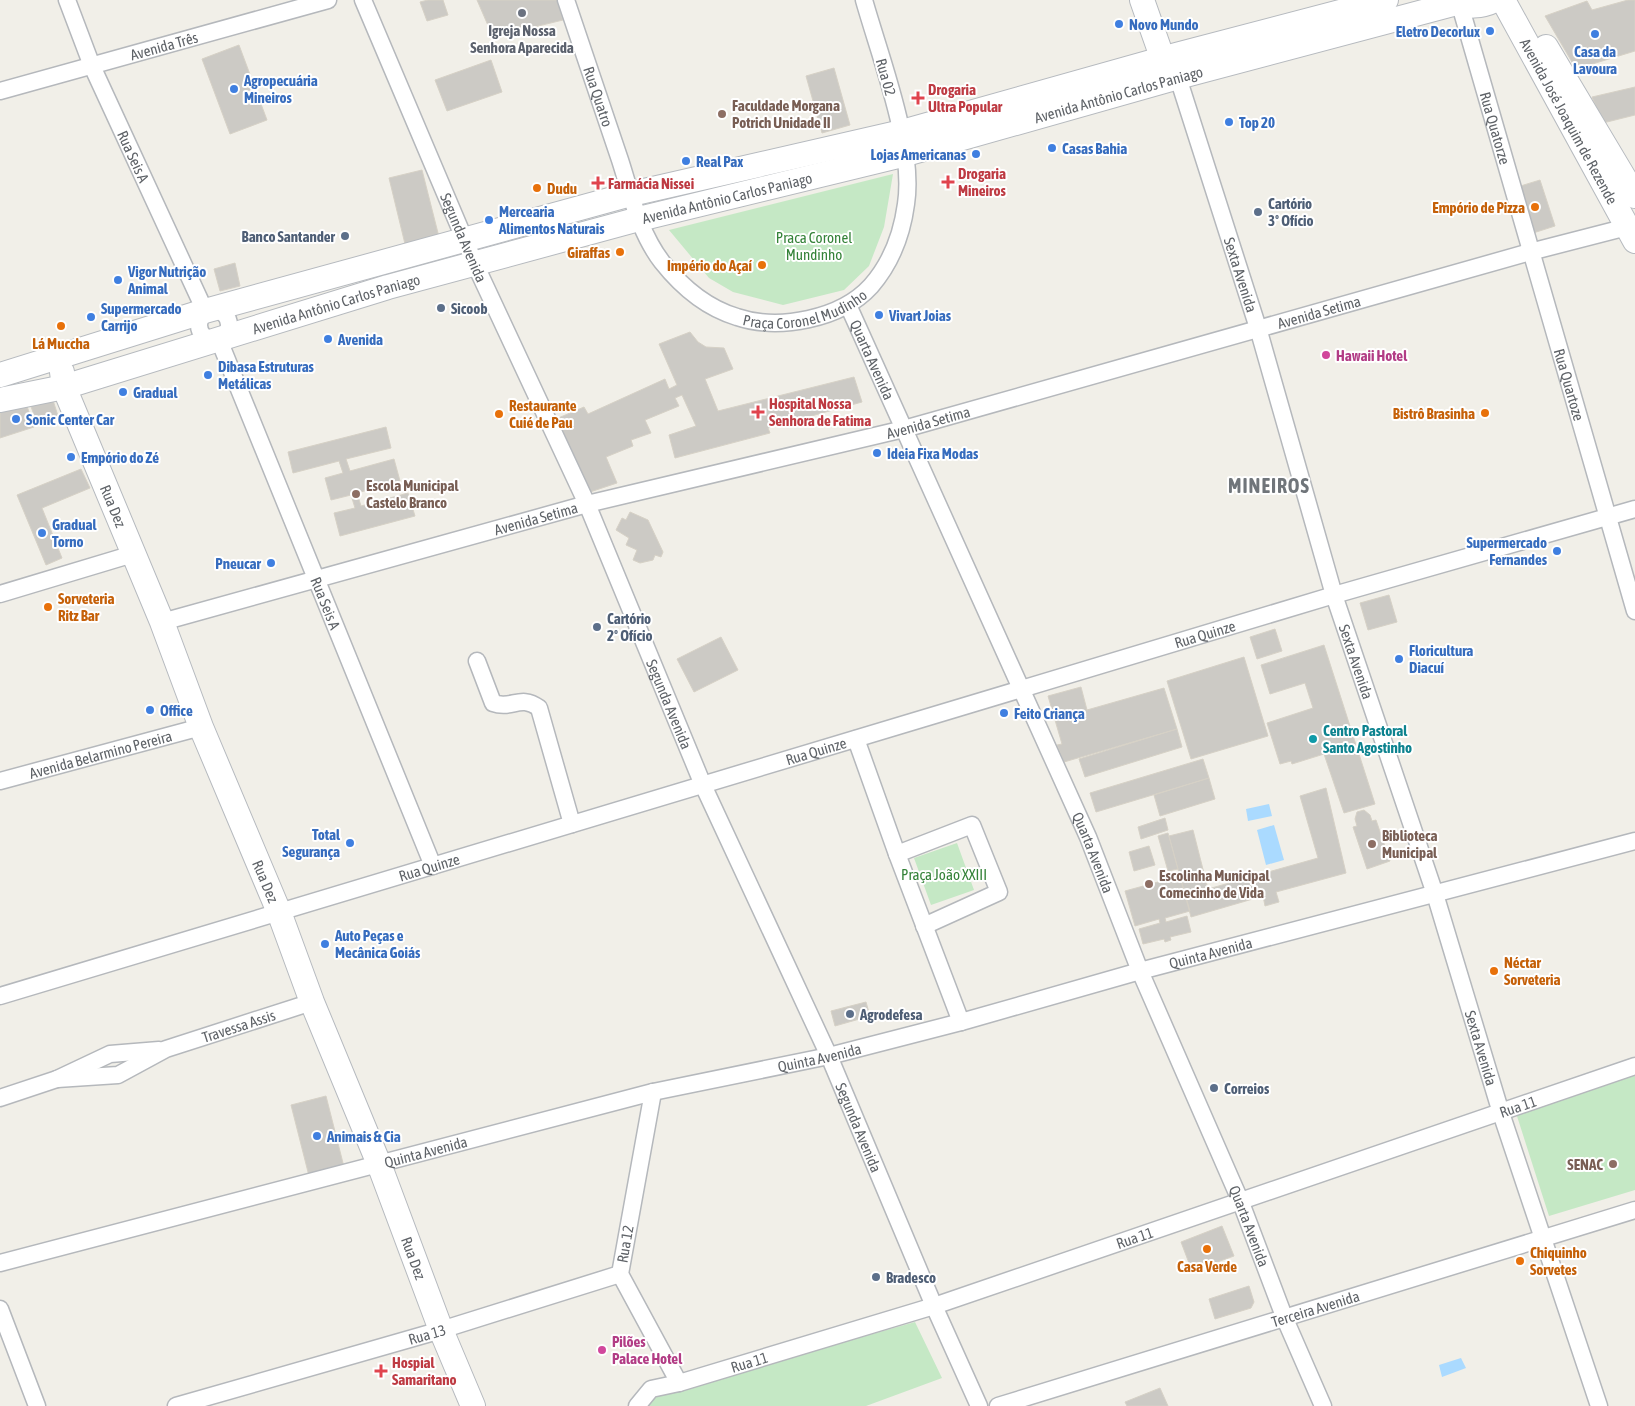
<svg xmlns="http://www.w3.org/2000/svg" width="1635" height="1406" font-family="'Asap Condensed',sans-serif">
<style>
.green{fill:#c5e8c5}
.water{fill:#aadaff}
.building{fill:#cccac5;stroke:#d6d1c6}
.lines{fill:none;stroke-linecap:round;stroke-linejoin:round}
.street-casing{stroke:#b5b8bc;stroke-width:19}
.secondary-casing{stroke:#b6babf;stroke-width:26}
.street{stroke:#fff;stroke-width:16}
.secondary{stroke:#fff;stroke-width:24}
.worship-dot{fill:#6b7280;stroke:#fff;stroke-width:2}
.shop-dot{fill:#3f7fe0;stroke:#fff;stroke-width:2}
.health-dot{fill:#e0444e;stroke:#fff;stroke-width:2}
.education-dot{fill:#8d6e63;stroke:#fff;stroke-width:2}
.food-dot{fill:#e8710a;stroke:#fff;stroke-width:2}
.service-dot{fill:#5c6f8a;stroke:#fff;stroke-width:2}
.hotel-dot{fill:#d1479c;stroke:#fff;stroke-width:2}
.culture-dot{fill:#0f9aa8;stroke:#fff;stroke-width:2}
.labels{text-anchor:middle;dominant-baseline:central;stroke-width:4;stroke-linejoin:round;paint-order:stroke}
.shop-label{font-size:15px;font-weight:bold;fill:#366cbe;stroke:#fff;text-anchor:start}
.worship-label{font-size:15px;font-weight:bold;fill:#5b616d;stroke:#fff}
.street-label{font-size:15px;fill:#5f6368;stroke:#fff}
.health-label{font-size:15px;font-weight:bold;fill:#be3a42;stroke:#fff;text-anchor:start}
.education-label{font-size:15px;font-weight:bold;fill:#785e54;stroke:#fff;text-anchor:start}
.food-label{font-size:15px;font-weight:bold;fill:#c56008;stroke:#fff;text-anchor:start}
.service-label{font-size:15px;font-weight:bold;fill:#4e5e75;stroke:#fff;text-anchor:start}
.park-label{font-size:15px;fill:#348238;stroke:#fff}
.hotel-label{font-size:15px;font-weight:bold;fill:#b23c85;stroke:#fff;text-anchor:start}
.culture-label{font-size:15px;font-weight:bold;fill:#0d838f;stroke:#fff;text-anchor:start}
.district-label{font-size:20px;font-weight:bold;letter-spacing:1px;fill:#70757a;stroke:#fff}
</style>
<rect width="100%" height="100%" fill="#f1efe8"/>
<path class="green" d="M893,174L884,227L869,266L844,290L783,305L733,292L709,278L669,230Z
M957,843L974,890L931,905L914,858Z
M1635,1070V1190L1549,1216L1516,1113Z
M915,1322L942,1378L866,1406H646L651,1396Z"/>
<path class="water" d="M1269,804L1272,816L1248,821L1246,809Z
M1274,825L1284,860L1266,865L1257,830Z
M1461,1358L1466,1368L1442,1377L1439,1365Z"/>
<path class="building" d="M428,0H443L448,15L427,21L420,2Z
M477,0H557L563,20L493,37Z
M1628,0H1635V51L1576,69L1545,16L1587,1L1592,10Z
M239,45L267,120L230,134L202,59Z
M491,60L502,92L447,111L435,80Z
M834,68L850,125L822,133L806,76Z
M1635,87V115L1603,123L1592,97Z
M422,170L439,237L405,244L389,178Z
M1540,180L1555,226L1530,234L1514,188Z
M235,263L240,286L220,291L214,269Z
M690,332L698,342L706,347L724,348L733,369L705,379L718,411L854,377L862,402L768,428L770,433L675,458L669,435L696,426L682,395L675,398L679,406L645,420L651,433L631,440L633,446L606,457L617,483L590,492L556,419L584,407L588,414L665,379L669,389L677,385L659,344Z
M52,397L58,416L37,423L30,404Z
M26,403L34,427L0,438V411Z
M386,427L391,448L346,459L350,471L394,459L400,481L357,493L361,506L408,493L415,516L340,536L334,513L355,508L351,495L331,500L325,478L343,473L339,461L293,473L288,452Z
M81,469L90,488L42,508L62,558L46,565L17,495Z
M630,512L648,520L663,552L661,557L655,555L653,560L640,563L633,560L637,550L626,545L629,538L616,530L622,518L626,520Z
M1389,595L1397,622L1368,630L1360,603Z
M1275,629L1282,651L1257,659L1250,637Z
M721,637L738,670L694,692L677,659Z
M1324,645L1375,804L1344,813L1324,754L1292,764L1291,761L1280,764L1267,723L1313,708L1305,683L1270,694L1261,665Z
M1244,657L1268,736L1191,759L1167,681Z
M1081,687L1087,710L1164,688L1177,729L1064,762L1057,745L1062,744L1048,696Z
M1177,729L1182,747L1085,777L1079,759Z
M1203,759L1209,778L1096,812L1090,793Z
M1209,778L1215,799L1160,816L1154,795Z
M1326,788L1346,873L1276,892L1279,902L1265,906L1263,896L1191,917L1169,836L1193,830L1208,889L1318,858L1300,796Z
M1364,810L1370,815L1372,821L1376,820L1390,861L1367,869L1353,827L1357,826L1355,819L1357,812Z
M1165,818L1168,830L1141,839L1138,827Z
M1168,833L1178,869L1168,871L1158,836Z
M1149,846L1155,865L1134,871L1129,852Z
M1180,876L1190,911L1165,918L1166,922L1187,916L1191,932L1170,937L1171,940L1165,942L1164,939L1143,944L1139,929L1160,923L1159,919L1135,926L1125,891Z
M866,1002L870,1016L835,1026L831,1011Z
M326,1096L344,1167L309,1176L291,1105Z
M1222,1226L1234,1256L1192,1271L1181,1242Z
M1249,1286L1254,1302L1251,1308L1215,1319L1209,1299Z
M1160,1388L1168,1406H1127L1125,1402Z"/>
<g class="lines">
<g class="street-casing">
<g id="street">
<path id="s1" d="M67,0L92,66L205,311"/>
<path id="s2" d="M363,0L475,264L587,504L703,785L829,1056L934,1306L979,1406"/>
<path id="s3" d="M566,0C584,53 602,106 620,160C631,194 639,232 662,262C681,286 707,308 737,317C779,331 841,319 871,286C891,263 902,234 906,204C915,146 880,57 864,0"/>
<path id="s4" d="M1460,5L1635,611"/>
<path id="s5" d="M1182,76L1181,87L1258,328L1334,595L1435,894L1501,1113L1599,1406"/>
<path id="s6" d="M0,91L328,0"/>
<path id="s7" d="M848,305L1088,837L1140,971L1240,1200L1285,1319L1323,1406"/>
<circle cx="214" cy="325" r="15"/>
<path id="s8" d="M219,340L433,866"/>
<path d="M0,594L133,554"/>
<path id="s9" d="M162,622L587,504L904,429L1530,252L1635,225"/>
<path d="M477,661L493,703C512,710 520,694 539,708L572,824"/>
<path d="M856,739L897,854L961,1022"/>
<path id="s10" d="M0,781L201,727"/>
<path d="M897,854L972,825L999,892L924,926"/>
<path id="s11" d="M0,996L1334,595L1635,509"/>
<path id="s12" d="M57,1079L118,1075L166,1049L312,1002"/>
<path d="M653,1092L620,1274L679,1383"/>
<path d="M0,1098L57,1079L110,1054L159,1050"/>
<path id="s13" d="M0,1263L653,1092L829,1056L961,1022L1140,971L1635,841"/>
<path d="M0,1309L37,1406"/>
<path id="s14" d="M176,1406L441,1330L620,1274"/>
<path id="s15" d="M637,1406L651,1389L679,1383L934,1306L1635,1066"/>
<path id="s16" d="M998,1406L1635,1210"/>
</g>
</g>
<g class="secondary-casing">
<g id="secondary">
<path d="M1142,0L1168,74"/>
<path d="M1454,0C1464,9 1483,6 1495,0"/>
<path id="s17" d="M1503,0L1635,241"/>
<path d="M1546,47L1635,196"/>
<path id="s18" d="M62,372L64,387L162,622L201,727L279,912L312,1002L379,1164L441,1330L473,1406"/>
<path d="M0,375L205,311L631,194L902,132L1176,55L1386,0"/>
<path id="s19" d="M0,400L64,387L388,287L639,219L906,154L1182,76L1457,3"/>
</g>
</g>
<use href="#street" class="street"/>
<use href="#secondary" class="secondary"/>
</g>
<circle class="worship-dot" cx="522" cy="13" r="5"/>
<g class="shop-dot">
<circle cx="1119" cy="24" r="5"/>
<circle cx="1490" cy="31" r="5"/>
<circle cx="1595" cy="34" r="5"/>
<circle cx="234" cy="89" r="5"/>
<circle cx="1229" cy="122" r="5"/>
<circle cx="1052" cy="148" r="5"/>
<circle cx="976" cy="154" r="5"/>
<circle cx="686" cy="161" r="5"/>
<circle cx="489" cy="220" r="5"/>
<circle cx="118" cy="280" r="5"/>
<circle cx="879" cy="315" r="5"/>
<circle cx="91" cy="317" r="5"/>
<circle cx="328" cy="339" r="5"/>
<circle cx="208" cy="375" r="5"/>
<circle cx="123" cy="392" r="5"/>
<circle cx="16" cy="419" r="5"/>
<circle cx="877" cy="453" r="5"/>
<circle cx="71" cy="457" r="5"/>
<circle cx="42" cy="533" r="5"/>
<circle cx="1557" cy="551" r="5"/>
<circle cx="271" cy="563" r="5"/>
<circle cx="1399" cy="659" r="5"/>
<circle cx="150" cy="710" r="5"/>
<circle cx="1004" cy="713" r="5"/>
<circle cx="350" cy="843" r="5"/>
<circle cx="325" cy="944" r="5"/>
<circle cx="317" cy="1136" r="5"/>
</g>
<g class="health-dot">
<path d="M915.5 90.5h5v5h5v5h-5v5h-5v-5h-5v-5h5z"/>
<path d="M945.5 174.5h5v5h5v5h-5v5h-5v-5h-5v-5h5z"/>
<path d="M595.5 175.5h5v5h5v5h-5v5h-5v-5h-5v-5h5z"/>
<path d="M755.5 404.5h5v5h5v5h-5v5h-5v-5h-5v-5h5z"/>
<path d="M378.5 1363.5h5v5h5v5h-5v5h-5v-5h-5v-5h5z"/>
</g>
<g class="education-dot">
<circle cx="722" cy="114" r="5"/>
<circle cx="356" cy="494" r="5"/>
<circle cx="1372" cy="844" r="5"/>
<circle cx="1149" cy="884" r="5"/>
<circle cx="1613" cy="1164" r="5"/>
</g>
<g class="food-dot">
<circle cx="537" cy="188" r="5"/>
<circle cx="1535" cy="207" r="5"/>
<circle cx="620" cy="252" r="5"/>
<circle cx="762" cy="265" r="5"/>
<circle cx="61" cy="326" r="5"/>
<circle cx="1485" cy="413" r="5"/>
<circle cx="499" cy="414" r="5"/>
<circle cx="48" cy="607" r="5"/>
<circle cx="1494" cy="971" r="5"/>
<circle cx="1207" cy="1249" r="5"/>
<circle cx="1520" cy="1261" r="5"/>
</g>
<g class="service-dot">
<circle cx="1258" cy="212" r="5"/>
<circle cx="345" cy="236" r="5"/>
<circle cx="441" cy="308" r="5"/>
<circle cx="597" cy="627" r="5"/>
<circle cx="850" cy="1014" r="5"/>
<circle cx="1214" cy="1088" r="5"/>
<circle cx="876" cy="1277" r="5"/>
</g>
<g class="hotel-dot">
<circle cx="1326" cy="355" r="5"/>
<circle cx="602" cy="1350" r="5"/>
</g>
<circle class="culture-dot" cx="1313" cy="739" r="5"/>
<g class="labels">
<g class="shop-label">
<text x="1129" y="24">Novo Mundo</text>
<text x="1480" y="31" text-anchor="end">Eletro Decorlux</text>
<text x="1595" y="51" text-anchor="middle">Casa da<tspan x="1595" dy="17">Lavoura</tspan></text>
<text x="244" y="80">Agropecuária<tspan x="244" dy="17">Mineiros</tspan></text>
<text x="1239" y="122">Top 20</text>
<text x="1062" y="148">Casas Bahia</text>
<text x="966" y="154" text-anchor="end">Lojas Americanas</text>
<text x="696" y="161">Real Pax</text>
<text x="499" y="211">Mercearia<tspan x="499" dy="17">Alimentos Naturais</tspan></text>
<text x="128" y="271">Vigor Nutrição<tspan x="128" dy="17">Animal</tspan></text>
<text x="101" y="308">Supermercado<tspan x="101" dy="17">Carrijo</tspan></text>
<text x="889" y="315">Vivart Joias</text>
<text x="338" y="339">Avenida</text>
<text x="218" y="366">Dibasa Estruturas<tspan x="218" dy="17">Metálicas</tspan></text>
<text x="133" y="392">Gradual</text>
<text x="26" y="419">Sonic Center Car</text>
<text x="887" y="453">Ideia Fixa Modas</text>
<text x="81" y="457">Empório do Zé</text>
<text x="52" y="524">Gradual<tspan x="52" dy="17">Torno</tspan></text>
<text x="1547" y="542" text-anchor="end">Supermercado<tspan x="1547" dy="17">Fernandes</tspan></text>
<text x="261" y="563" text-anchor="end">Pneucar</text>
<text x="1409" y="650">Floricultura<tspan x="1409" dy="17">Diacuí</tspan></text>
<text x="160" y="710">Office</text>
<text x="1014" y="713">Feito Criança</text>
<text x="340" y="834" text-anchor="end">Total<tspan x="340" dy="17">Segurança</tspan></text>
<text x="335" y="935">Auto Peças e<tspan x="335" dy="17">Mecânica Goiás</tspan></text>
<text x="327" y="1136">Animais &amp; Cia</text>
</g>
<g class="worship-label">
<text x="522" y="30">Igreja Nossa<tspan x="522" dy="17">Senhora Aparecida</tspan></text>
</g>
<g class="street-label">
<text stroke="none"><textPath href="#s6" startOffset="170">Avenida Três</textPath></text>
<text transform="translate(886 77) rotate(74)">Rua 02</text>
<text stroke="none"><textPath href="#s19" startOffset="1160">Avenida Antônio Carlos Paniago</textPath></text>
<text stroke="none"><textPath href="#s3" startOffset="102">Rua Quatro</textPath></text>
<text stroke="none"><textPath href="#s17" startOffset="138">Avenida José Joaquim de Rezende</textPath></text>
<text stroke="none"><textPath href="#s4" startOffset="128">Rua Quatorze</textPath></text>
<text stroke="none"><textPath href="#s1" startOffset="170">Rua Seis A</textPath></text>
<text stroke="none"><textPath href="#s19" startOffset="755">Avenida Antônio Carlos Paniago</textPath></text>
<text stroke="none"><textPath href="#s2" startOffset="258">Segunda Avenida</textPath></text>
<text stroke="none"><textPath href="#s5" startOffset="208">Sexta Avenida</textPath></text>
<text stroke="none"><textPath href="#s3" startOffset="445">Praça Coronel Mudinho</textPath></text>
<text stroke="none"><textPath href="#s19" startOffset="350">Avenida Antônio Carlos Paniago</textPath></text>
<text stroke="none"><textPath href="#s9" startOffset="1198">Avenida Setima</textPath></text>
<text stroke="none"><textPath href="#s7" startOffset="60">Quarta Avenida</textPath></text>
<text stroke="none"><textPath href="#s4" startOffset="395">Rua Quartoze</textPath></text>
<text stroke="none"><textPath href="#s9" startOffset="792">Avenida Setima</textPath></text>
<text stroke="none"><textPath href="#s18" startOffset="144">Rua Dez</textPath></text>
<text stroke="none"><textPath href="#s9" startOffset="388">Avenida Setima</textPath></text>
<text stroke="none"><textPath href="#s8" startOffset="284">Rua Seis A</textPath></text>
<text stroke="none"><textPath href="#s11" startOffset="1258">Rua Quinze</textPath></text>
<text stroke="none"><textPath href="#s5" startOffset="612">Sexta Avenida</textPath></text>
<text stroke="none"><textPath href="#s2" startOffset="768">Segunda Avenida</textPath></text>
<text stroke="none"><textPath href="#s11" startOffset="852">Rua Quinze</textPath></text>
<text stroke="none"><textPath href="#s10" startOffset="104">Avenida Belarmino Pereira</textPath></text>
<text stroke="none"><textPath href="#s7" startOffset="600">Quarta Avenida</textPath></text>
<text stroke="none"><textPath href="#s11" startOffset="448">Rua Quinze</textPath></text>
<text stroke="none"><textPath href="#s18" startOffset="549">Rua Dez</textPath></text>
<text stroke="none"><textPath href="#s13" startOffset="1250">Quinta Avenida</textPath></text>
<text stroke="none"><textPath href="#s12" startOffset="192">Travessa Assis</textPath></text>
<text stroke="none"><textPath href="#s5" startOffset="1018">Sexta Avenida</textPath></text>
<text stroke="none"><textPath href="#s13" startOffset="845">Quinta Avenida</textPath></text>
<text stroke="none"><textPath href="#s15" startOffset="934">Rua 11</textPath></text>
<text stroke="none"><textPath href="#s2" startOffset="1232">Segunda Avenida</textPath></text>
<text stroke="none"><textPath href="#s13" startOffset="440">Quinta Avenida</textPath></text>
<text stroke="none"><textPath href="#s7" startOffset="1005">Quarta Avenida</textPath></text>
<text stroke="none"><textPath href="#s15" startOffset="529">Rua 11</textPath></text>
<text transform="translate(625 1244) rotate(-80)">Rua 12</text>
<text stroke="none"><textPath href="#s18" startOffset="954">Rua Dez</textPath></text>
<text stroke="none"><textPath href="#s16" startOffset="332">Terceira Avenida</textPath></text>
<text stroke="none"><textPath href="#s14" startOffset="261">Rua 13</textPath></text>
<text stroke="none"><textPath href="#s15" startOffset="124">Rua 11</textPath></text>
</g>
<g class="health-label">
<text x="928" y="89">Drogaria<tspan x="928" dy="17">Ultra Popular</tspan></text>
<text x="958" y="173">Drogaria<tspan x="958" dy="17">Mineiros</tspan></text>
<text x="608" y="183">Farmácia Nissei</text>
<text x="769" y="403">Hospital Nossa<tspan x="769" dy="17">Senhora de Fatima</tspan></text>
<text x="392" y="1362">Hospial<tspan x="392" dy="17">Samaritano</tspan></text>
</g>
<g class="education-label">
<text x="732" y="105">Faculdade Morgana<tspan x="732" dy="17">Potrich Unidade II</tspan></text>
<text x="366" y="485">Escola Municipal<tspan x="366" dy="17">Castelo Branco</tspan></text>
<text x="1382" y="835">Biblioteca<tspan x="1382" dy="17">Municipal</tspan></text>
<text x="1159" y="875">Escolinha Municipal<tspan x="1159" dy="17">Comecinho de Vida</tspan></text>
<text x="1603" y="1164" text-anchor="end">SENAC</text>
</g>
<g class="food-label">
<text x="547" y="188">Dudu</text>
<text x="1525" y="207" text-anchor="end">Empório de Pizza</text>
<text x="610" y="252" text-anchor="end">Giraffas</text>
<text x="752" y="265" text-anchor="end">Império do Açaí</text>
<text x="61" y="343" text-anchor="middle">Lá Muccha</text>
<text x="509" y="405">Restaurante<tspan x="509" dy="17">Cuié de Pau</tspan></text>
<text x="1475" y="413" text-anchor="end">Bistrô Brasinha</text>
<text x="58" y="598">Sorveteria<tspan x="58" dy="17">Ritz Bar</tspan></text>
<text x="1504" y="962">Néctar<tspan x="1504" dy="17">Sorveteria</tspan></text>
<text x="1530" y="1252">Chiquinho<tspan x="1530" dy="17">Sorvetes</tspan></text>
<text x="1207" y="1266" text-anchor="middle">Casa Verde</text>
</g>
<g class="service-label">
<text x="1268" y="203">Cartório<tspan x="1268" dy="17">3º Ofício</tspan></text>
<text x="335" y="236" text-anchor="end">Banco Santander</text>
<text x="451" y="308">Sicoob</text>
<text x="607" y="618">Cartório<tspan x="607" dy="17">2º Ofício</tspan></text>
<text x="860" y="1014">Agrodefesa</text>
<text x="1224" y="1088">Correios</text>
<text x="886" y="1277">Bradesco</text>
</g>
<g class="park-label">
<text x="814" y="237">Praca Coronel<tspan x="814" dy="17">Mundinho</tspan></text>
<text x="944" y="874">Praça João XXIII</text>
</g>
<g class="hotel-label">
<text x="1336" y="355">Hawaii Hotel</text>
<text x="612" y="1341">Pilões<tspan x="612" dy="17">Palace Hotel</tspan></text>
</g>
<g class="culture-label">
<text x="1323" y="730">Centro Pastoral<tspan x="1323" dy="17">Santo Agostinho</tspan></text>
</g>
<g class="district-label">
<text x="1269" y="485">MINEIROS</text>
</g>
</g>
</svg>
